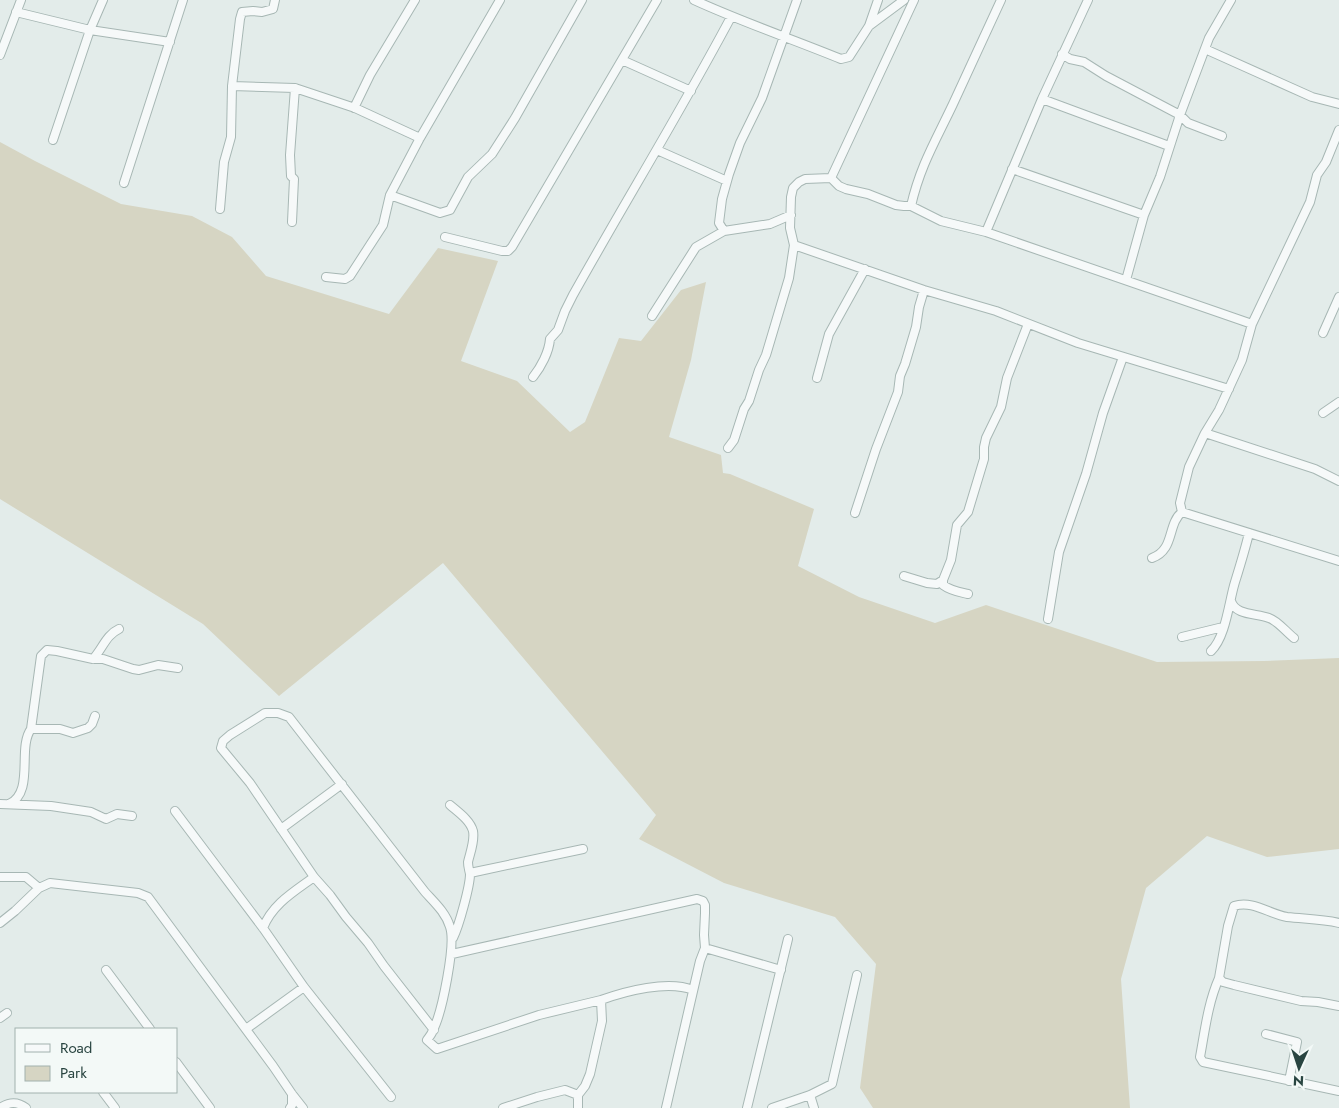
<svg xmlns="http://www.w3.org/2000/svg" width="1339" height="1108" font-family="Jost,sans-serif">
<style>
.green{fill:#d6d5c3}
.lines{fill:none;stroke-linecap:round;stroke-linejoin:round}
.minor-casing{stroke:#a7b7b4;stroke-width:10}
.minor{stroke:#f6f9f9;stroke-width:8}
</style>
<rect width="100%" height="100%" fill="#e3ecea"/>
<path class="green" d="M0,142L35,161L121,204L192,216L232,237L266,276L389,314L438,248L498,261L461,361L517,381L570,432L585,422L619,338L641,341L681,290L706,282L691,360L669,437L721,455L723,473L730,474L814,509L798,566L859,597L935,623L986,605L1157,662L1264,661L1339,658V849L1267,857L1207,836L1146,888L1121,979L1130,1108H873L860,1088L876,964L835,917L724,883L639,839L656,815L443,563L279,696L203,624L0,499Z"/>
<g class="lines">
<g class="minor-casing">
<path id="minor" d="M694,0C742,22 792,39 841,59L849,57L869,26L878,0
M16,12L90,30L170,42
M869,26L904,0
M1205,49L1312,97L1339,104
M1062,54L1070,59L1084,62L1106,76L1180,115L1188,123L1222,136
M0,55L21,0
M622,60L691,91
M232,86L295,88L355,108L420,138
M1042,99L1169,146
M354,108L370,75L415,0
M1339,130L1326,162L1317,175L1310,202L1252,324L1242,360L1219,410L1205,433L1189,467L1180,503L1182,512L1339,561
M53,140L90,30L103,0
M657,150L727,181
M1012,169L1144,215
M831,178L914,0
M124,183L183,0
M390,195L440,213L450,210L468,177L492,154L515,118L582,0
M911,206C920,166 936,140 953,104C969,70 985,35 1001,0
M220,209L224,162L231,137L232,86L240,19L242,12L253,11L262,12L273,9L275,0
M292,222L294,179L291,176L290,155L295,88
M724,231L719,223L722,199L729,174L740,143L762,98L797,0
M986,232L1042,99L1088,0
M445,237L502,251H508L512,247L657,0
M794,245L924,290L996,311L1078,343L1229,389
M326,277L345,279L350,276L383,225L390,195L420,138L500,0
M1126,280L1144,215L1160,177L1180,115L1209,38L1231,0
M652,316L696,247L724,231L770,224L791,215
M1323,333L1339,297
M533,377C541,367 549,352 550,339L558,330L565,311L573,295C625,202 681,111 731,17
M817,378L829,334L865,269
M1323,413L1339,402
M1205,433L1315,469L1339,481
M728,448L734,440L744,409L749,401L759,370L766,355L789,278L794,245L790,228L791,197L793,188L799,182L805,179L831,178L839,186L846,189L868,194L896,205L904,206H911L941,221L986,232L1252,324
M855,513L876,449L898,392L900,376L905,364L916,327L919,307L924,290
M1152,558C1175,550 1167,524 1182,512
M904,576L927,583L937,584L943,580L951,560L957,525L968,512L984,459V447L986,438L1001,407L1007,378L1028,324
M943,580V585C951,591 959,592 968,594
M1231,601C1236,616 1256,613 1269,618C1278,621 1286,632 1294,638
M1048,619L1059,552L1086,474L1103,413L1123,357
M1182,637L1223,627
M1211,651C1226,637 1229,601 1235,582C1240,566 1245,550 1249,533
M93,659C103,648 106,635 119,629
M31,729H60L73,733L88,728L92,724L95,716
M0,804L51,806L91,812L106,819L117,814L132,816
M9,804C35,792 17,748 31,729L41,656L47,650L57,651L93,659H103L133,669L139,670L158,665L178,668
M450,805C458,812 470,820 473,831C475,841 470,853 468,862C468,867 469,869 470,874C470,886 459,926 453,938
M175,811L263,928L304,987L391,1097
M281,829L342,784
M470,873L583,849
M0,877H26L39,888L15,911L0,923
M39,888L50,883L138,893L148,897L273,1066L292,1094L303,1108
M1339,923C1322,919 1305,919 1287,917C1269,914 1253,900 1234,906L1228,926L1219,978L1223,982L1234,985L1301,1001L1318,1002L1339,1006
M263,928C272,904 295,891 314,877
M705,948L781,970
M452,954L697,899L703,901L705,905V913L704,935L705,948L700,961L666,1108
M106,970L150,1029
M1219,978C1208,1003 1205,1030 1200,1057L1203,1062L1339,1091
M0,1018L7,1013
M246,1029L304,987
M434,1030L384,966L368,943L346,917L330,895L314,877L250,783L221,748L223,741L230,735L265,713H278L289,717L425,892C435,903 446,913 450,927C456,944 442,1013 433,1030C432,1034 429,1037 427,1040L437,1049L539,1015L601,1000C626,991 668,980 693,990
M1266,1034L1297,1042L1289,1081
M176,1062L210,1108
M103,1092L115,1108
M810,1095L814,1108
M0,1108C9,1102 17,1101 26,1108
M290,1108L292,1105V1094
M503,1108L537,1097L565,1090L578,1095
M578,1108V1095L585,1086L590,1074L602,1021L601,1000
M747,1108L788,939
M772,1108L810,1095L832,1084L857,975"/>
</g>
<use href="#minor" class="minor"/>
</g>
<rect x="15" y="1028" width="162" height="65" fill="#f3f9f7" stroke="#a2b1ae"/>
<rect x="25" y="1044" width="25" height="8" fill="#f6f9f9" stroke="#a2b1ae"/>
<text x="60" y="1053" font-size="15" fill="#294541">Road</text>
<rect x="25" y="1066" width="25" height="15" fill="#d6d5c3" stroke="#a2b1ae"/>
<text x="60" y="1078" font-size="15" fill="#294541">Park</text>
<g transform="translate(1299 1068) rotate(183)" stroke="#f3f9f7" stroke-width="4" paint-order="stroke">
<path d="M0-4L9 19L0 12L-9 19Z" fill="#294541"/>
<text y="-8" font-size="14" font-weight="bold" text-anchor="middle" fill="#294541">N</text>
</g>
</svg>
